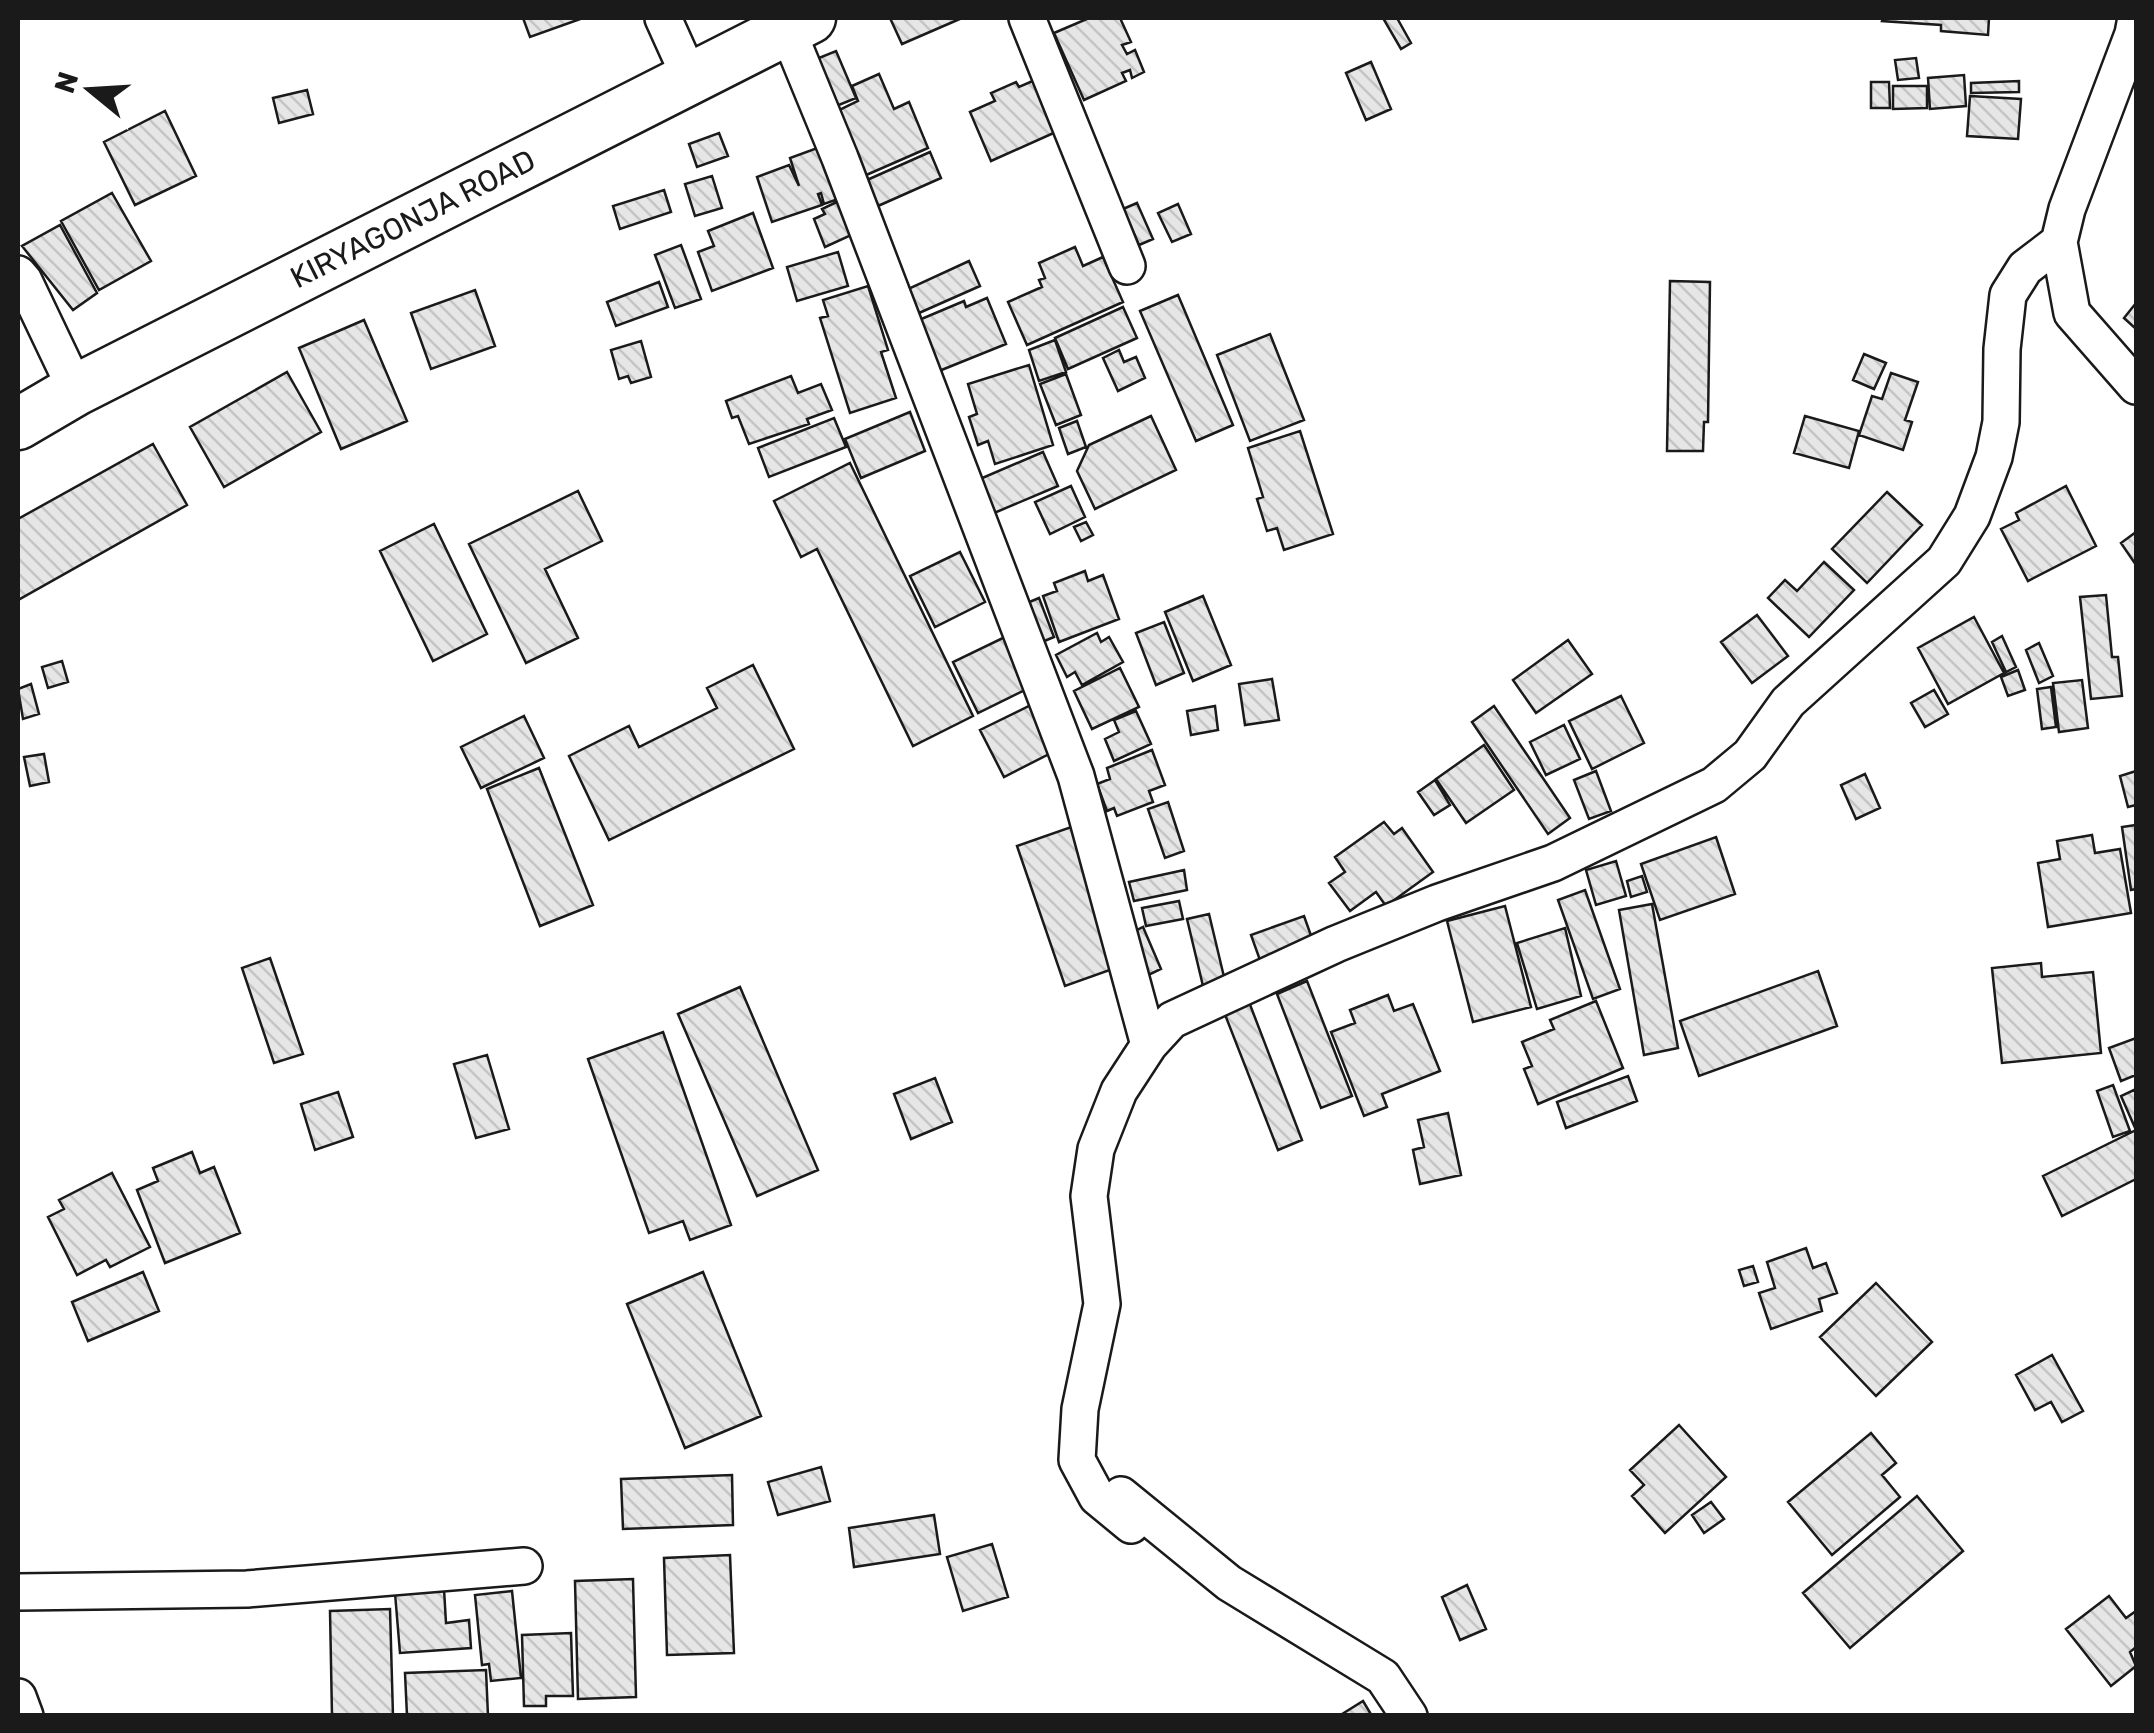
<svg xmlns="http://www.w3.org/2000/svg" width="2154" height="1733" font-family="Rubik,sans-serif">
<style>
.building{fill:url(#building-back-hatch);stroke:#1a1a1a;stroke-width:2.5}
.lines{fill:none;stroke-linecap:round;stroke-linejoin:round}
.street-casing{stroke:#1a1a1a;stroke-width:40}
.secondary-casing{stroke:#1a1a1a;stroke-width:55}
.street{stroke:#fff;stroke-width:35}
.secondary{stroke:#fff;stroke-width:50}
.labels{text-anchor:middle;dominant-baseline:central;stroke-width:8;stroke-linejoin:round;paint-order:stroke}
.street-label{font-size:30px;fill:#1a1a1a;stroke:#fff}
</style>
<defs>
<pattern id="building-back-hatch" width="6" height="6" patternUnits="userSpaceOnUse" patternTransform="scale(2.5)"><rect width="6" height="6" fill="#e6e6e6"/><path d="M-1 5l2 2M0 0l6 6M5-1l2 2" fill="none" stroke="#c5c5c5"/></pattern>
</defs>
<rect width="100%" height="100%" fill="#fff"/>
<path class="building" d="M523,18H583L530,37Z
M890,18H962L902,44Z
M1089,18H1120L1131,42L1122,45L1127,54L1135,50L1144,72L1132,78L1130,70L1122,73L1126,81L1084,100L1054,33Z
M1383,18H1397L1411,43L1401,49Z
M1883,18H1989L1988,35L1941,31V25L1882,21Z
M836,51L856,98L834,107L814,60Z
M1916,58L1919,78L1898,80L1895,60Z
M1371,62L1391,109L1366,120L1346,73Z
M879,74L894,109L909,102L928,148L864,176L837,111L858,101L852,86Z
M1964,75L1966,106L1930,109L1928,78Z
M1035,80L1058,131L991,161L970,112L995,101L991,93L1016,82L1019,87Z
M2019,81V92L1971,93V83Z
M1871,82H1889L1890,108H1871Z
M1893,86H1927V108L1893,109Z
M307,90L313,114L279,123L273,98Z
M1970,96L2021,99L2018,139L1967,136Z
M165,111L196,176L135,205L104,142Z
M719,133L728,156L697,167L689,144Z
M820,147L844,197L824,204L821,193L818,194L822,205L772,222L757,177L789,165L799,186L790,158Z
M930,152L941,178L878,206L867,180Z
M712,176L722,208L695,216L685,184Z
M664,190L671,212L620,229L613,206Z
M112,193L151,261L99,290L61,221Z
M843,199L858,232L825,247L814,219L825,214L822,209Z
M1137,203L1153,239L1139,245L1123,209Z
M1178,204L1191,234L1172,242L1158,213Z
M753,213L773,268L712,291L698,252L714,246L708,231Z
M60,225L97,293L73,310L22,246Z
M681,245L701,299L675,308L655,255Z
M1075,247L1083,266L1103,257L1123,302L1027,345L1008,302L1042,287L1039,280L1045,278L1039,263Z
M838,252L848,286L797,301L787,267Z
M969,261L980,286L919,313L908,289Z
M1670,281L1710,282L1708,422H1704L1703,451H1667Z
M659,282L668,307L616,326L607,302Z
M868,286L888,350L881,352L896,398L850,413L820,318L828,316L823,300Z
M475,290L495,346L431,369L411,313Z
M1178,295L1233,425L1196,441L1140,311Z
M987,298L1006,344L939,371L919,320L964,301L966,307Z
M2136,303V329L2124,318Z
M1123,307L1137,338L1068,369L1055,338Z
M364,320L407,421L341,449L299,348Z
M1270,334L1304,420L1250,441L1217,355Z
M1055,340L1066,372L1039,381L1029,350Z
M641,341L651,377L631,383L628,376L619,379L611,350Z
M1119,350L1124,362L1136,357L1145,378L1118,391L1103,358Z
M1864,354L1886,363L1874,389L1853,380Z
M1029,365L1053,445L995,464L988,441L978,445L969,417L977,414L968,384Z
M287,372L321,432L224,487L190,427Z
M1891,373L1918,382L1905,420L1912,422L1903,450L1859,435L1872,396L1882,399Z
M1066,374L1081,415L1056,425L1040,384Z
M791,376L798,393L821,384L832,410L807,419L809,424L749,444L738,416L732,418L726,401Z
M910,412L925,451L861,478L845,439Z
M1151,416L1176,470L1095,509L1077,471L1089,445Z
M1805,416L1859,431L1849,468L1794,453Z
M834,418L846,447L769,477L758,448Z
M1077,421L1086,447L1068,454L1059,428Z
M1300,431L1333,534L1284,550L1277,528L1267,531L1257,499L1263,497L1248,448Z
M153,444L187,505L18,600V519Z
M1043,452L1058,486L987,516L973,482Z
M850,463L973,716L913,746L817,549L801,557L774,501Z
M1071,486L1085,517L1050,534L1035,502Z
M2066,486L2096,546L2028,581L2001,529L2019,520L2016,513Z
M578,491L602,541L545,569L578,638L526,663L469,544Z
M1887,492L1922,525L1867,583L1832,549Z
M1086,522L1093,535L1081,541L1074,527Z
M434,524L487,634L433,661L380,551Z
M2136,532V565L2121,543Z
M960,552L985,602L935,627L910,576Z
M1824,562L1854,590L1809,637L1768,598L1785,580L1797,591Z
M1085,571L1088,581L1103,575L1119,619L1059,642L1043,596L1057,591L1054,583Z
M2106,595L2112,657H2118L2122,696L2091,699L2080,597Z
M1203,596L1231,665L1193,681L1165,612Z
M1039,598L1054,637L1042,642L1027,603Z
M1757,615L1788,656L1752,683L1721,642Z
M1974,617L2004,673L1948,704L1918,648Z
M1164,622L1184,673L1156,685L1136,633Z
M1097,633L1101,642L1109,637L1123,662L1082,685L1075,672L1067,677L1056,655Z
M1007,636L1031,687L978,713L953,662Z
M2002,636L2016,667L2006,672L1992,642Z
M1568,640L1592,674L1536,713L1513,680Z
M2039,643L2053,676L2039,683L2026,650Z
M62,661L68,682L48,688L42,667Z
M753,665L794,749L609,840L569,756L629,726L639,747L717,708L707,688Z
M1120,668L1139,707L1092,729L1074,691Z
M2018,670L2025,690L2008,696L2001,677Z
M1272,679L1279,720L1245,725L1239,684Z
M2082,680L2088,728L2059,732L2053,683Z
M31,684L39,714L23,719L18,689Z
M2051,687L2056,727L2042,729L2037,689Z
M1934,690L1948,714L1925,727L1911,703Z
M1621,696L1644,743L1592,769L1569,721Z
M1033,704L1055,751L1004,777L980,730Z
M1215,706L1218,730L1191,735L1187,711Z
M1494,706L1570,818L1548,834L1472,722Z
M1136,711L1151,744L1114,761L1105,739L1119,732L1114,720Z
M524,716L544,758L481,788L461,747Z
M1564,725L1580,759L1546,775L1530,742Z
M1484,745L1514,790L1466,823L1436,779Z
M1152,750L1165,785L1149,791L1153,802L1117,816L1114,808L1107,811L1097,784L1110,779L1107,768Z
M44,754L49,782L30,786L24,757Z
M539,768L593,905L540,926L487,789Z
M1596,771L1611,811L1589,819L1574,780Z
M2136,771V805L2128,807L2120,776Z
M1865,774L1880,808L1856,819L1841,785Z
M1435,780L1450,805L1434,815L1418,792Z
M1168,802L1184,851L1165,858L1148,809Z
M1384,822L1394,834L1402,828L1433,872L1386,906L1376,892L1350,911L1329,883L1345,872L1335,857Z
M2136,825V889L2131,890L2122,827Z
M1074,826L1121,966L1065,986L1017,846Z
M2092,835L2095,853L2120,849L2131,913L2048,927L2038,863L2060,859L2057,841Z
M1716,837L1735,894L1660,920L1641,864Z
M1616,861L1626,896L1596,905L1586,870Z
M1184,870L1187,890L1134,901L1129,882Z
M1642,876L1647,892L1631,897L1627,881Z
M1585,890L1620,989L1593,999L1558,900Z
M1179,901L1183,919L1146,926L1142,908Z
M1652,904L1678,1048L1644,1055L1619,910Z
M1505,906L1531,1007L1473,1022L1447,921Z
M1209,914L1225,981L1203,986L1187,919Z
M1304,916L1314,944L1261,963L1251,935Z
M1143,927L1161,969L1142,978L1123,937Z
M1565,928L1581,996L1537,1009L1517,943Z
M270,958L303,1054L274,1063L242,968Z
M2041,963L2042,977L2093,972L2101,1053L2002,1063L1992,968Z
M1818,971L1837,1026L1699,1076L1680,1021Z
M1307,981L1352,1096L1321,1108L1277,994Z
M740,987L818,1170L757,1196L678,1014Z
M1388,995L1394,1011L1413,1004L1440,1071L1382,1094L1387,1107L1364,1116L1331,1032L1355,1023L1350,1010Z
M1596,1001L1623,1068L1538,1104L1524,1069L1532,1066L1522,1042L1554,1029L1550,1020Z
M1249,1002L1302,1140L1278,1150L1224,1012Z
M663,1032L731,1225L690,1240L683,1221L649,1233L588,1059Z
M2136,1038V1075L2121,1081L2109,1048Z
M487,1055L509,1129L476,1138L454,1064Z
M1628,1076L1637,1101L1566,1128L1557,1102Z
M935,1078L952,1122L911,1139L894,1094Z
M2113,1085L2130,1131L2113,1137L2097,1091Z
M2136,1089V1179L2062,1216L2043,1176L2136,1130L2121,1096Z
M338,1092L353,1137L315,1150L301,1104Z
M1448,1113L1461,1175L1420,1184L1413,1150L1424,1147L1418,1120Z
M192,1152L200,1173L214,1167L240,1233L165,1263L137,1190L158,1181L153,1168Z
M112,1173L150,1247L110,1267L106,1260L77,1275L48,1217L64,1209L59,1200Z
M1806,1248L1813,1268L1826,1263L1837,1293L1819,1299L1822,1311L1771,1329L1759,1293L1775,1288L1767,1262Z
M1753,1266L1758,1282L1744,1286L1739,1270Z
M143,1272L159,1311L88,1341L72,1302Z
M703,1272L761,1416L685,1448L627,1304Z
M1876,1283L1932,1342L1876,1396L1820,1337Z
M2052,1355L2083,1411L2062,1422L2051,1402L2035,1410L2016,1375Z
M1679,1425L1726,1477L1665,1533L1632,1496L1644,1485L1630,1470Z
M1871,1433L1896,1463L1882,1475L1900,1497L1832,1555L1788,1502Z
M821,1467L830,1501L778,1515L768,1482Z
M732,1475L733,1525L623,1529L621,1479Z
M1917,1496L1963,1551L1850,1648L1803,1593Z
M1711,1502L1724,1519L1704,1533L1692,1515Z
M934,1515L940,1554L854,1567L849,1528Z
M992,1544L1008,1597L963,1611L947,1557Z
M730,1555L734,1653L667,1655L664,1558Z
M633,1579L636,1697L578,1699L575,1581Z
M1467,1585L1486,1629L1460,1640L1442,1597Z
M444,1589L446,1623L469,1620L471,1648L400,1653L395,1593Z
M512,1591L521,1678L491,1681L489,1664L482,1665L475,1595Z
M2109,1596L2126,1618L2136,1611V1647L2130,1652L2136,1666L2111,1686L2066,1629Z
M390,1609L393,1716H332L330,1611Z
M571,1633L573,1696H546V1706H524L522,1635Z
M486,1670L488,1716H407L405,1673Z
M1363,1701L1372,1716H1339Z"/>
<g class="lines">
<g class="street-casing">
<path id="street" d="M663,18L691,80
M1027,18L1127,266
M2136,18L2133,34L2067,209L2059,242L2072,313L2136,386
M787,29L840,158L1076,776L1149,1045
M18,274L24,281L76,390
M1121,1495L1229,1583L1383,1677L1409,1716
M1131,1525L1097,1497L1077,1460L1080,1409L1102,1304L1089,1196L1096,1149L1119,1091L1149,1045L1172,1020L1336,944L1437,903L1553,863L1714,785L1750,755L1788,702L1944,561L1972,516L1994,457L2001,422L2002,349L2008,295L2025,268L2059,242
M18,1592L247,1589L524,1566
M18,1697L25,1716"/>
</g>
<g class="secondary-casing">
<g id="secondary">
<path id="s1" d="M18,424L76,390L810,18"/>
</g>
</g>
<use href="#street" class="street"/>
<use href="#secondary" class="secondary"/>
</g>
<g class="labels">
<g class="street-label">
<text stroke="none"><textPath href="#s1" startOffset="445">KIRYAGONJA ROAD</textPath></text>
</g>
</g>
<rect width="2154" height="1733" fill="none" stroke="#1a1a1a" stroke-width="40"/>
<g transform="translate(90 90) rotate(288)" stroke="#ffffff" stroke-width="8" paint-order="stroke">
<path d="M0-8L18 38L0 25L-18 38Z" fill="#1a1a1a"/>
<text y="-15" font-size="28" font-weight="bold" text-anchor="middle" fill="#1a1a1a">N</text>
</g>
</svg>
